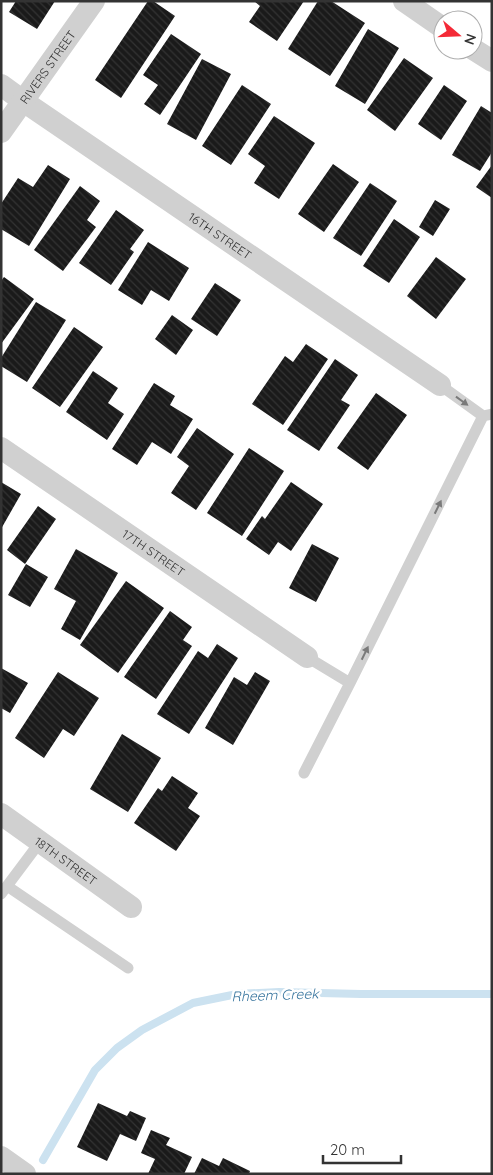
<svg xmlns="http://www.w3.org/2000/svg" width="493" height="1175" font-family="Quicksand,sans-serif">
<style>
.lines{fill:none;stroke-linecap:round;stroke-linejoin:round}
.stream{stroke:#cce2f0;stroke-width:8}
.building{fill:url(#building-back-hatch)}
.service{stroke:#d0d0d0;stroke-width:11}
.minor{stroke:#d0d0d0;stroke-width:22}
.oneway{fill:#7a7a7a}
.labels{text-anchor:middle;dominant-baseline:central;stroke-width:5;stroke-linejoin:round;paint-order:stroke}
.street-label{font-size:12px;fill:#333;stroke:#fff}
.water-label{font-size:14px;font-style:italic;fill:#38759e;stroke:#fff}
</style>
<defs>
<pattern id="building-back-hatch" width="6" height="6" patternUnits="userSpaceOnUse" patternTransform="scale(1.25)"><rect width="6" height="6" fill="#1a1a1a"/><path d="M-1 5l2 2M0 0l6 6M5-1l2 2" fill="none" stroke="#333"/></pattern>
</defs>
<rect width="100%" height="100%" fill="#fff"/>
<g class="lines">
<path class="stream" d="M43,1160L95,1070L117,1048L142,1030L193,1003L237,994L279,992L361,994H492"/>
</g>
<path class="building" d="M16,1H55L37,29L9,12Z
M148,1H153L175,16L121,98L95,80Z
M254,1H304L277,41L249,22L260,6Z
M318,1H331L365,23L330,76L288,49Z
M368,29L399,48L365,104L335,86Z
M171,34L201,54L160,115L144,104L158,85L143,75Z
M404,58L433,78L395,131L367,110Z
M202,59L231,74L196,140L167,124Z
M242,85L271,104L231,165L202,146Z
M444,85L467,101L441,140L418,124Z
M481,106L492,113V152L480,171L452,155Z
M274,116L315,143L279,199L254,183L265,166L248,154Z
M333,164L359,182L324,232L298,214Z
M48,165L70,179L29,246L1,229V204L18,178L33,187Z
M492,165V198L476,187Z
M370,183L397,201L361,256L333,238Z
M80,186L100,201L87,220L96,227L63,271L34,250Z
M435,200L450,209L433,236L419,227Z
M116,210L144,230L130,249L134,252L111,285L79,263Z
M394,219L420,237L389,283L363,266Z
M148,242L189,268L169,301L151,290L142,305L118,290Z
M436,257L466,279L436,319L407,296Z
M4,277L34,299L1,344V281Z
M215,283L241,300L217,336L191,319Z
M36,302L66,320L27,382L1,366V358Z
M172,315L193,330L176,355L155,339Z
M74,327L103,347L60,407L32,388Z
M306,344L328,359L283,425L252,404L285,356L293,362Z
M335,359L358,375L341,400L350,405L319,451L287,430Z
M93,371L118,388L108,403L124,414L107,440L66,412Z
M154,383L175,396L170,405L193,419L171,454L152,442L137,465L112,449Z
M376,393L407,415L368,470L337,448Z
M197,428L234,454L196,510L171,493L189,466L177,457Z
M249,448L284,471L242,536L207,513Z
M1,482L21,494L1,529Z
M291,482L323,504L291,551L278,542L269,555L246,539L262,516L265,519Z
M38,506L56,519L25,564L7,550Z
M312,544L339,558L316,602L289,588Z
M76,549L118,573L80,640L61,629L76,601L54,589Z
M26,564L48,577L30,607L8,595Z
M126,581L164,608L118,673L80,645Z
M170,611L192,627L183,640L192,646L156,699L124,677Z
M217,644L238,658L189,734L157,714L198,651L208,658Z
M1,668L28,683L10,713L1,708Z
M58,672L99,698L74,736L63,729L44,758L15,738Z
M255,672L270,681L233,745L205,728L234,677L247,685Z
M122,734L161,758L128,812L90,789Z
M172,776L198,793L188,808L200,816L176,851L134,823L158,788L162,791Z
M98,1103L127,1116L130,1111L146,1118L136,1141L120,1134L107,1161L77,1147Z
M151,1130L170,1138L166,1145L192,1157L184,1174H148L155,1159L141,1153Z
M202,1158L219,1166L223,1158L250,1171L249,1174H194Z"/>
<g class="lines">
<path class="service" d="M440,385L483,416
M307,657L350,683L483,416L492,414
M304,773L350,683
M7,886L128,968
M1,894L40,842"/>
<g class="minor">
<path d="M404,1L443,28"/>
<path d="M473,49L492,61"/>
<path id="s1" d="M1,85L23,101L440,385"/>
<path id="s2" d="M1,132L94,1"/>
<path id="s3" d="M1,448L307,657"/>
<path id="s4" d="M1,814L131,907"/>
<path d="M1,1157L25,1174"/>
</g>
</g>
<defs><path id="oneway-solid" d="M-6-.8H1V-3.2L6.5 0L1 3.2V.8H-6Z" transform="scale(1.25)"/></defs>
<g class="oneway">
<use href="#oneway-solid" transform="translate(462 401) rotate(36)"/>
<use href="#oneway-solid" transform="translate(438 507) rotate(-64)"/>
<use href="#oneway-solid" transform="translate(365 653) rotate(-64)"/>
</g>
<g class="labels">
<g class="street-label">
<text stroke="none"><textPath href="#s2" startOffset="80">RIVERS STREET</textPath></text>
<text stroke="none"><textPath href="#s1" startOffset="266">16TH STREET</textPath></text>
<text stroke="none"><textPath href="#s3" startOffset="185">17TH STREET</textPath></text>
<text stroke="none"><textPath href="#s4" startOffset="80">18TH STREET</textPath></text>
</g>
<g class="water-label">
<text transform="translate(275 995) rotate(-2)">Rheem Creek</text>
</g>
</g>
<rect width="493" height="1175" fill="none" stroke="#333333" stroke-width="5"/>
<g transform="translate(458 35) rotate(109)"><circle r="24" fill="#ffffff" stroke="#adadad"/>
<path d="M0-4L9 19L0 12L-9 19Z" fill="#f42a37"/>
<text y="-8" font-size="14" font-weight="bold" text-anchor="middle" fill="#333333">N</text>
</g>
<path d="M323 1155v8h78v-8" fill="none" stroke="#333333" stroke-width="2.5"/>
<text x="330" y="1155" font-size="15" fill="#333333" stroke="#ffffff" stroke-width="4" paint-order="stroke">20 m</text>
</svg>
